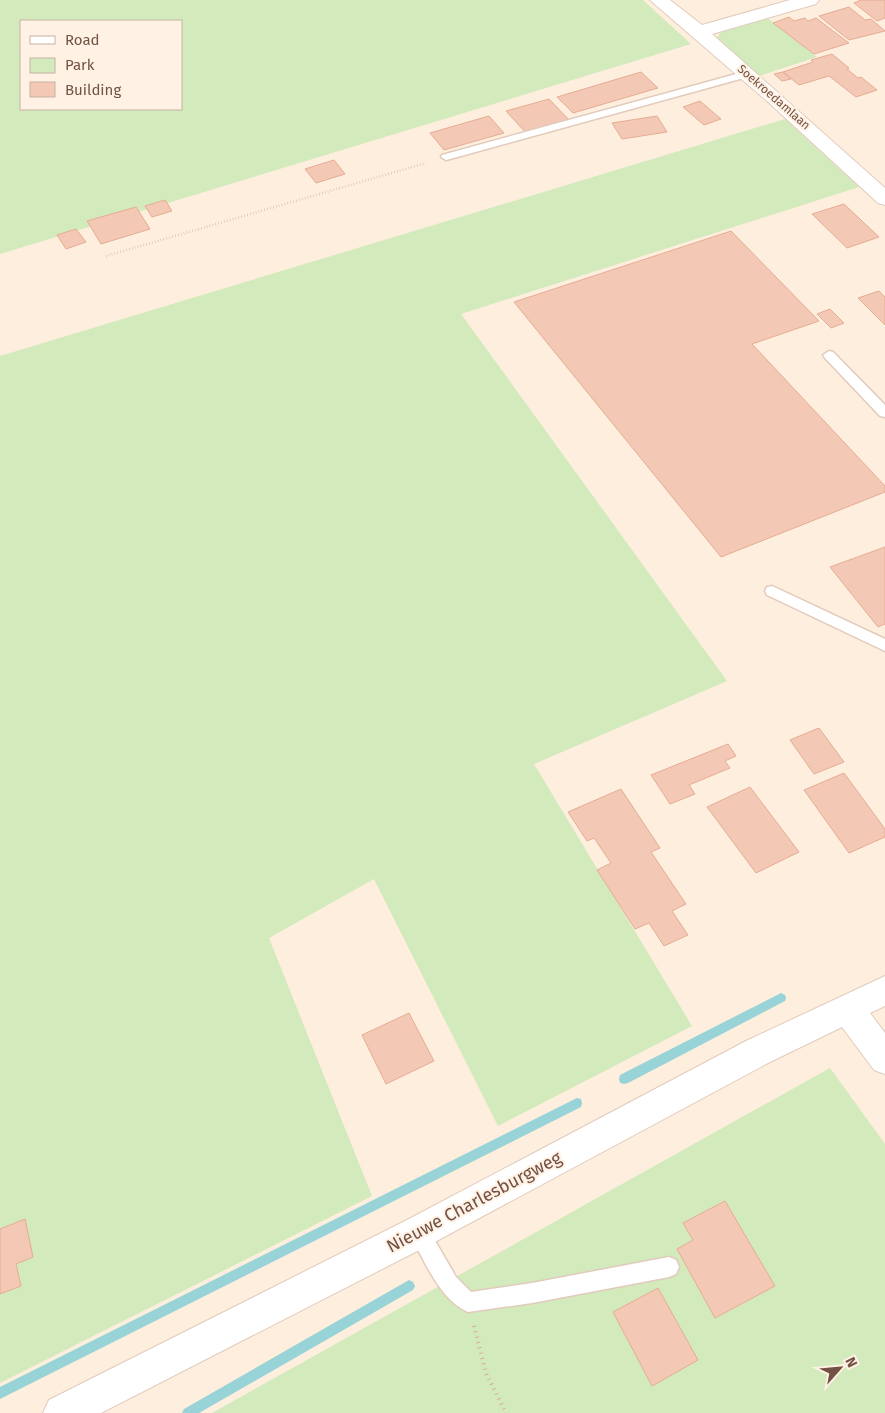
<svg xmlns="http://www.w3.org/2000/svg" width="885" height="1413" font-family="'Fira Sans',sans-serif">
<style>
.green{fill:#d2eabc;fill-rule:evenodd}
.lines{fill:none;stroke-linecap:round;stroke-linejoin:round}
.stream{fill:#98d3d8;fill-rule:evenodd}
.building{fill:#f3c8b4;stroke:#e6ac94}
.service-casing{stroke:#e2cbbc;stroke-width:3}
.minor-casing{stroke:#e2cbbc;stroke-width:2}
.path-far1{stroke:#d7ab98;stroke-width:2.5;stroke-dasharray:0.5 2.5;stroke-linecap:butt}
.path{stroke:#d7ab98;stroke-width:4;stroke-dasharray:1 4.5;stroke-linecap:butt}
.service{fill:#fff;fill-rule:evenodd}
.minor{fill:#fff;fill-rule:evenodd}
.labels{text-anchor:middle;dominant-baseline:central;stroke-width:4;stroke-linejoin:round;paint-order:stroke}
.far-street-label{font-size:12px;fill:#735245;stroke:#fff2e4}
.near-street-label{font-size:18px;fill:#735245;stroke:#fff2e4}
</style>
<rect width="100%" height="100%" fill="#fdeedd"/>
<path class="green" d="M0,0H643L691,44L0,254ZM21,21H181V109H21Z
M765,16L817,57L756,77L717,42V38L722,30Z
M785,119L859,187L461,314L727,681L534,764L692,1026L498,1126L374,879L269,938L372,1196L0,1383V356Z
M830,1068L885,1144V1413H212Z"/>
<g class="lines">
<path class="stream" d="M781,993L785,995L786,998L785,1001L628,1083L624,1084L620,1083L619,1079L620,1075Z
M577,1098L581,1099L582,1103L581,1107L0,1399V1387Z
M409,1280L413,1282L415,1286L413,1290L199,1413H182L184,1409Z"/>
</g>
<path class="building" d="M861,0H885V18L877,21L854,3Z
M849,7L865,20L871,19L885,31L849,40L819,16Z
M789,17L794,21L805,18L808,21L816,18L849,43L814,54L773,23Z
M832,54L849,68L847,69L858,78L861,77L877,90L856,97L829,76L799,85L783,72L813,62L811,60Z
M641,72L658,88L573,113L557,97Z
M783,72L791,79L782,81L774,74Z
M549,99L570,121L527,134L506,111Z
M700,101L721,119L704,125L683,107Z
M489,116L504,133L444,150L430,133Z
M657,116L667,132L622,139L612,123Z
M334,160L345,174L316,183L305,169Z
M165,200L172,211L152,217L145,206Z
M844,204L879,237L847,248L812,214Z
M136,207L150,229L101,244L87,221Z
M76,229L86,242L66,249L57,235Z
M731,231L819,321L752,344L885,486V492L721,557L514,302Z
M879,291L885,297V325L858,298Z
M830,309L844,323L831,328L817,314Z
M885,547V624L878,627L830,567Z
M819,728L844,762L814,774L790,740Z
M728,744L736,756L725,761L730,768L689,785L695,794L670,804L651,775Z
M844,773L885,829V837L849,853L804,790Z
M750,787L799,852L756,873L707,807Z
M621,789L660,848L651,852L686,904L672,911L688,935L664,946L649,923L635,929L597,870L611,863L594,838L587,841L568,812Z
M409,1013L434,1061L386,1084L362,1035Z
M725,1201L775,1286L715,1318L677,1249L693,1240L683,1223Z
M25,1219L33,1257L16,1264L21,1286L0,1294V1229Z
M658,1288L698,1360L652,1386L613,1312Z"/>
<g class="lines">
<g class="service-casing">
<path id="service" d="M747,71L752,74L751,76L450,159L446,160L441,157L442,155Z
M829,351L833,352L885,405V417L880,416L825,358L823,355Z
M772,586L885,639V651L767,595L765,591L767,587Z
M419,1223L426,1225L456,1277L471,1292L532,1283L669,1257L676,1260L679,1267L676,1274L669,1277L532,1303L468,1312C440,1300 426,1263 412,1239L410,1232L412,1225Z"/>
</g>
<g class="minor-casing">
<path id="minor" d="M650,0H670L702,25L790,0H819L816,4L712,34L885,188V205L878,203L767,101Z
M885,976V1006L870,1013L885,1033V1074L874,1070L842,1027L768,1063L431,1244L101,1413H43L49,1400L407,1220L746,1041Z"/>
</g>
<path class="path-far1" d="M106,256L426,163"/>
<path class="path" d="M474,1326L486,1373L506,1413"/>
<use href="#service" class="service"/>
<use href="#minor" class="minor"/>
</g>
<g class="labels">
<g class="far-street-label">
<text transform="translate(774 97) rotate(41)">Soekroedamlaan</text>
</g>
<g class="near-street-label">
<text transform="translate(474 1202) rotate(-28)">Nieuwe Charlesburgweg</text>
</g>
</g>
<rect x="20" y="20" width="162" height="90" fill="#fff2e4" stroke="#c7b2a4"/>
<rect x="30" y="36" width="25" height="8" fill="#ffffff" stroke="#c7b2a4"/>
<text x="65" y="45" font-size="15" fill="#735245">Road</text>
<rect x="30" y="58" width="25" height="15" fill="#d2eabc" stroke="#c7b2a4"/>
<text x="65" y="70" font-size="15" fill="#735245">Park</text>
<rect x="30" y="82" width="25" height="15" fill="#f3c8b4" stroke="#c7b2a4"/>
<text x="65" y="95" font-size="15" fill="#735245">Building</text>
<g transform="translate(840 1368) rotate(63)" stroke="#fff2e4" stroke-width="4" paint-order="stroke">
<path d="M0-4L9 19L0 12L-9 19Z" fill="#735245"/>
<text y="-8" font-size="14" font-weight="bold" text-anchor="middle" fill="#735245">N</text>
</g>
</svg>
